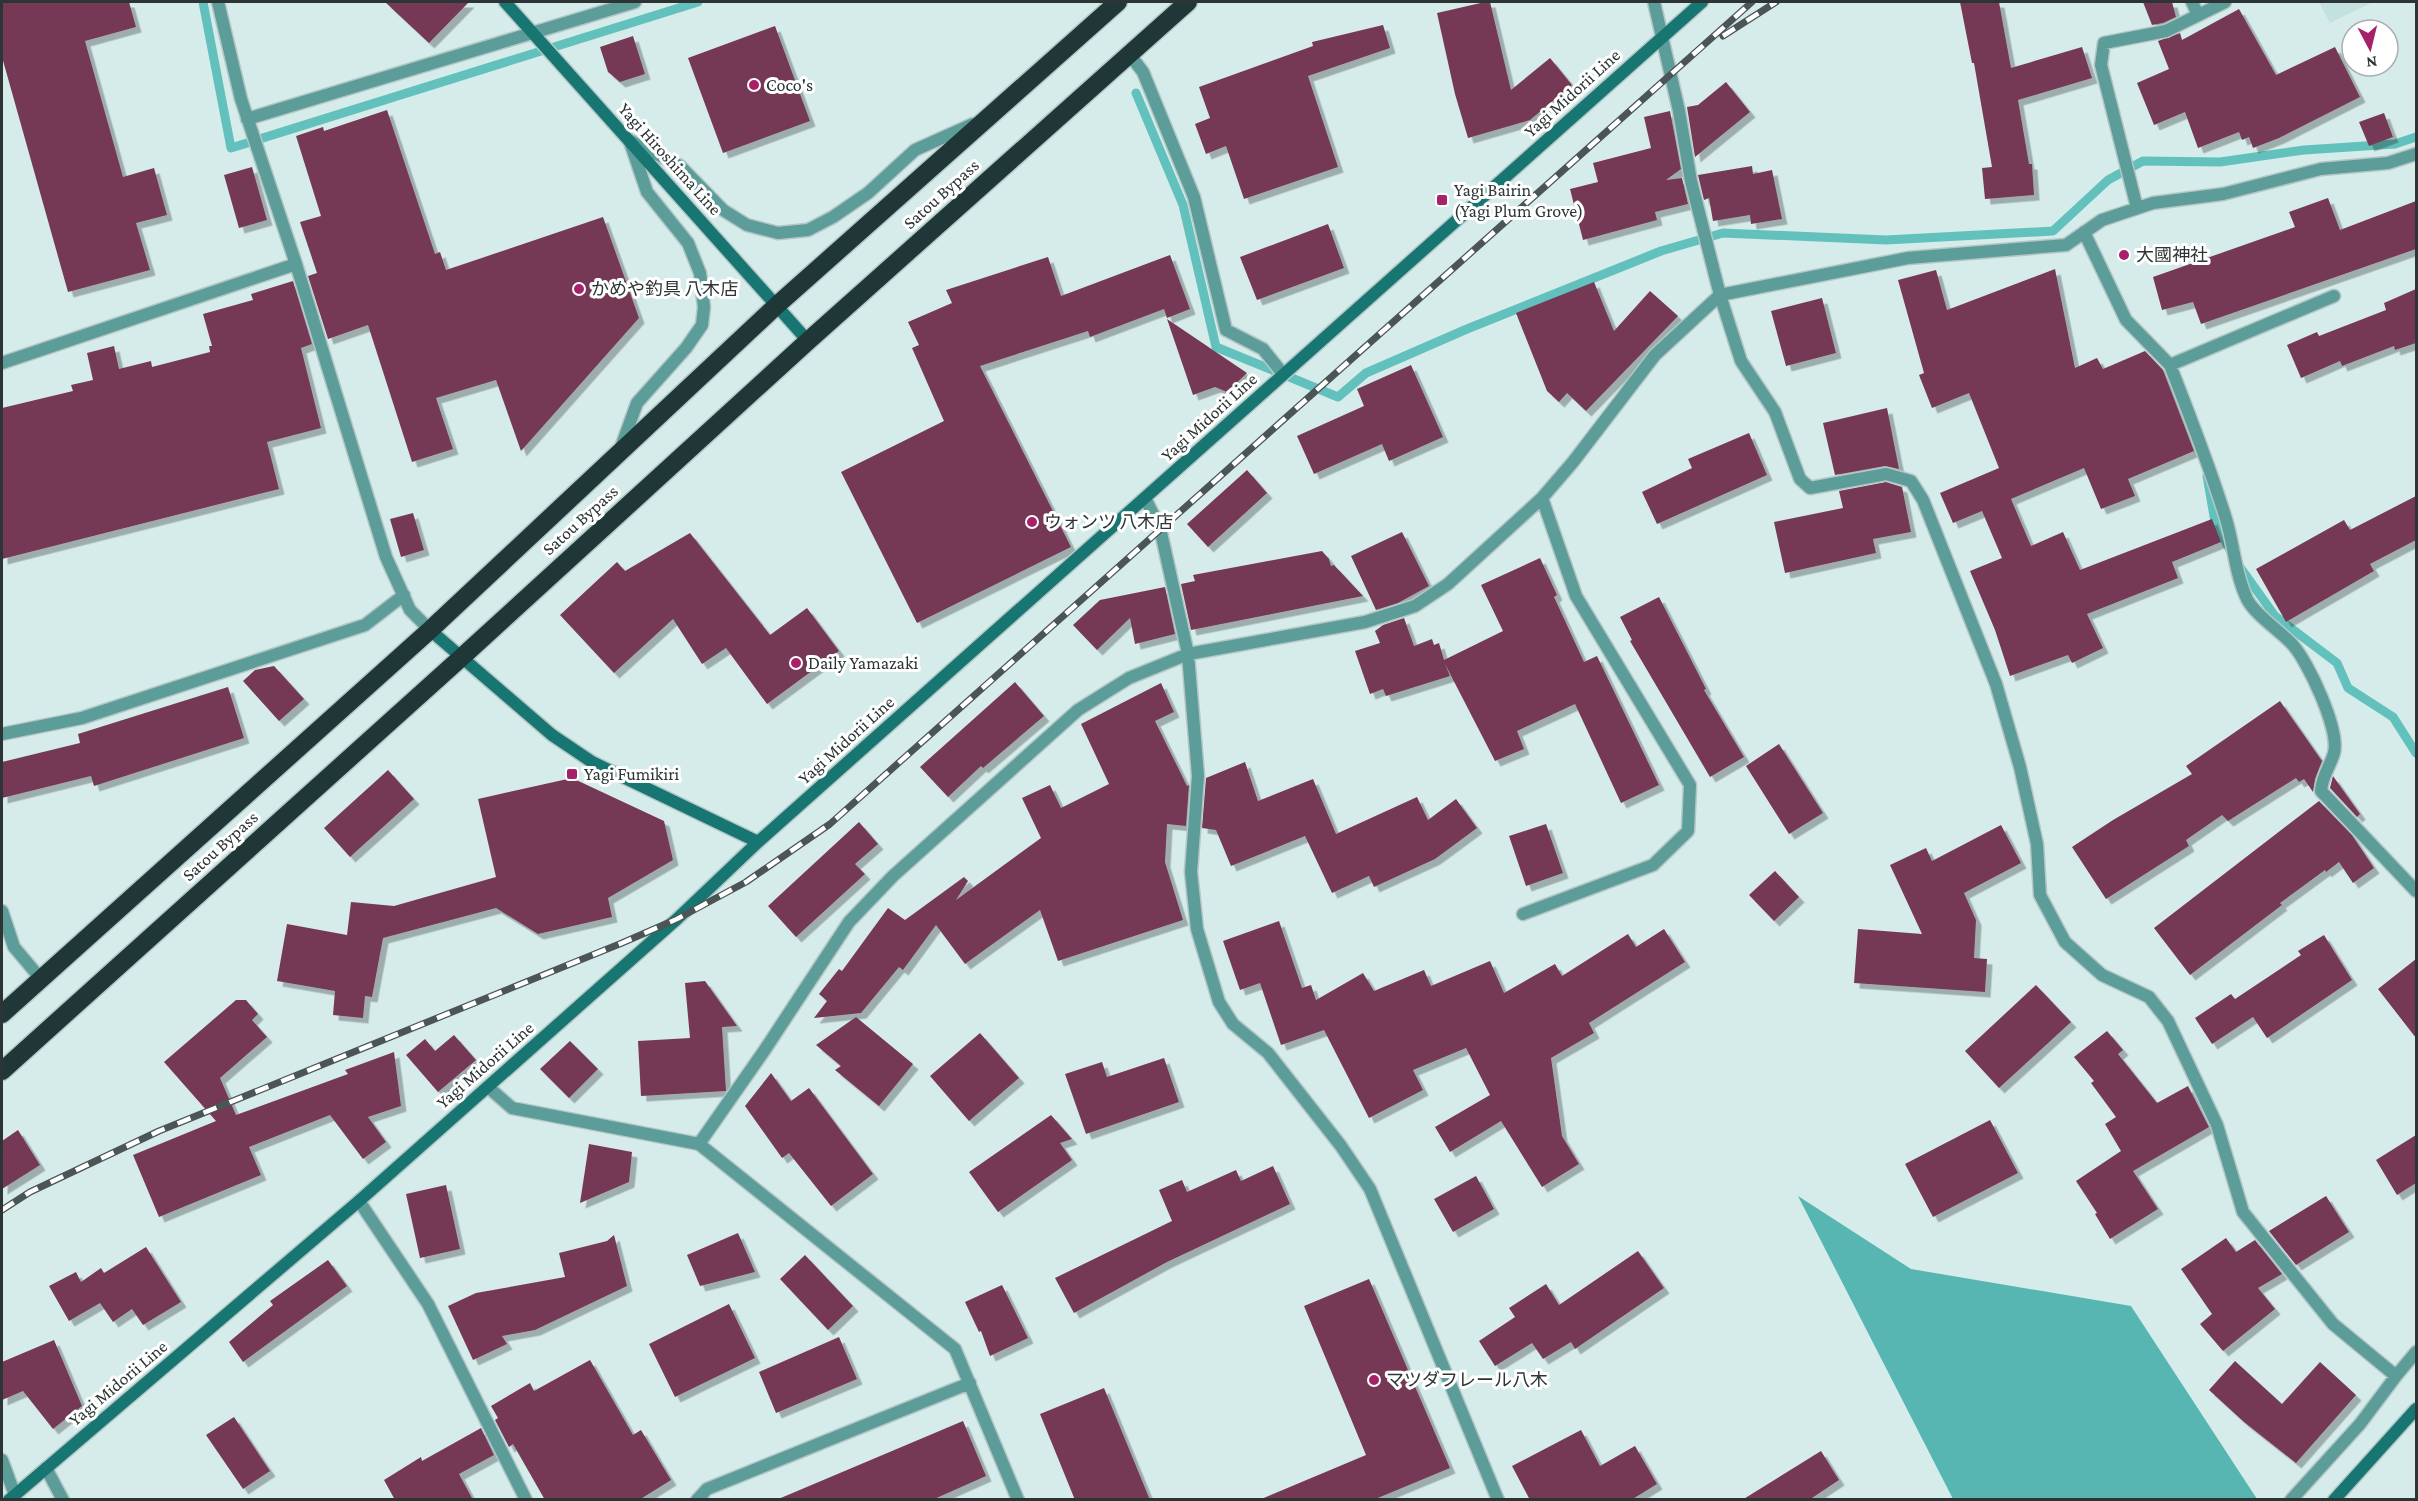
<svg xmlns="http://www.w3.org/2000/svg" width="2418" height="1501" font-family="'Crimson Pro','Noto Sans JP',serif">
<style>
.built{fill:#c3e2df}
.forest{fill:#57b6b1}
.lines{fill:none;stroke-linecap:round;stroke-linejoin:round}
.stream{stroke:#63c1bd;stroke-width:9}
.building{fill:#753955;filter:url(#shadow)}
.street-casing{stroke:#b4c7c6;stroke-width:15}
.secondary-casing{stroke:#b4c7c6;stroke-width:15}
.highway-casing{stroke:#b4c7c6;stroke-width:21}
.street{stroke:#5c9d9a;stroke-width:12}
.secondary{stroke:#187672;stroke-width:12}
.highway{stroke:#1f3736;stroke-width:18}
.rail-casing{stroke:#4b5555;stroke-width:7}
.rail{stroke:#fff;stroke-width:4.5;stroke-dasharray:14;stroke-linecap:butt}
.poi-dot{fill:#a6206a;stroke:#fff;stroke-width:2}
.labels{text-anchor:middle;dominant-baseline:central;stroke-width:6;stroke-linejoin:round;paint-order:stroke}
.poi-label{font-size:18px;fill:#2c3434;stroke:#fff;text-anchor:start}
.street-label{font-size:18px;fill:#2c3434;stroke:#fff}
</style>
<defs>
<filter id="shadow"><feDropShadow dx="5.5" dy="5.5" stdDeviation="0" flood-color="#0004"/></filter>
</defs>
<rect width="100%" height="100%" fill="#d6ecea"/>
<path class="built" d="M2319,2H2373L2330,23Z"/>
<path class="forest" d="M1798,1196L1911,1269L2131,1306L2257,1499H1953Z"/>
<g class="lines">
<path class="stream" d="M203,2L231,148L698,2
M1136,93L1183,205L1216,347L1338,397L1366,373L1467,329L1661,251L1723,233L1886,240L2053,231L2108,180L2143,161L2220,162L2304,150L2395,144L2416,137
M2207,476L2215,522L2230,550
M2240,567L2275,616L2337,663L2348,688L2393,717L2416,753"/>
</g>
<path class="building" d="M2,2H129L136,27L85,41L123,177L154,168L167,215L136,223L150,270L68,292L2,57Z
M385,2H469L429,43Z
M1485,2H1490L1511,90L1550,58L1572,85L1530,120L1468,138L1455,94L1437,13Z
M1960,2H1999L2011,68L2082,47L2092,78L2018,100L2029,164H2032L2034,195L1985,199L1982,168L1992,167L1974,63H1972Z
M2143,2H2172L2176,17L2163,23L2152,25Z
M2239,9L2276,75L2335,47L2360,97L2279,138L2253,148L2249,137L2242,140L2239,132L2198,148L2185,112L2154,125L2137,83L2169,69L2158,41L2180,33L2182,40Z
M1383,25L1390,48L1308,76L1338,167L1244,199L1226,146L1206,154L1195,124L1210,118L1199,87L1313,46L1312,42Z
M775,26L810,121L723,153L688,58Z
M633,36L645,74L620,82L608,72L600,47Z
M1726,82L1750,112L1695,157L1687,107L1698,105Z
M387,110L435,254L440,252L446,270L603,217L639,318L521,451L496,380L436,398L453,449L412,462L368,325L328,339L308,276L317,273L300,222L321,216L296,136L323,127L324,131Z
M1670,111L1681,169L1666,180L1682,178L1688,204L1655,212L1657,220L1583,240L1570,189L1598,182L1593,163L1651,148L1644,117Z
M2384,113L2393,137L2369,146L2359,122Z
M1752,166L1753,174L1772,170L1782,219L1751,224L1750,215L1713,221L1709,198L1704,200L1698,175Z
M252,167L267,220L239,228L224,175Z
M2328,198L2340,230L2416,201V249L2201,324L2193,302L2162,310L2153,277L2295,227L2289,212Z
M1328,224L1344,268L1257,300L1240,257Z
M1170,255L1190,309L1167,318L1164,309L1090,337L1088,331L980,366L1071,547L917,623L841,472L944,421L912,348L919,345L908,322L952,303L946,290L1048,257L1061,296Z
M2055,269L2075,368L2097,358L2103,369L2145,351L2163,370L2194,451L2128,479L2135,496L2101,509L2084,468L2011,499L2031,546L2063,532L2080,570L2212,519L2221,542L2172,562L2178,578L2087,614L2103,648L2072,663L2068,655L2010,676L1995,630L1970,571L2002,558L1982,511L1953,523L1940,493L1999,468L1969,393L1932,408L1919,375L1924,373L1898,280L1936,270L1947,310Z
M293,281L312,344L301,348L321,428L267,442L279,489L2,559V408L73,391L71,385L93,380L87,353L114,346L119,369L151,361L152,367L210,352L209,346H212L203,314L253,300L251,294Z
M1594,282L1614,331L1650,291L1678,316L1586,411L1567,393L1559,402L1547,391L1516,313Z
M2416,289V343L2395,350L2394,346L2342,366L2340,361L2301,378L2287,345L2317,332L2319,336L2386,310L2384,303Z
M1822,298L1836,353L1786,366L1771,311Z
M1167,319L1247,373L1227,392L1215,387L1193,395Z
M1411,365L1443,437L1389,461L1382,444L1314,474L1297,436L1364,406L1357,389Z
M1887,408L1899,469L1885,466L1835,475L1823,423Z
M1749,433L1767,475L1657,524L1642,492L1692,468L1688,459Z
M1247,470L1267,493L1208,547L1187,524Z
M1886,482L1902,487L1911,532L1873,539L1876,553L1785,573L1774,522L1843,508L1839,491Z
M2416,496V540L2370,564L2374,571L2286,622L2256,569L2344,520L2350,530Z
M413,513L424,550L401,557L390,519Z
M1402,532L1429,586L1398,603L1376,610L1351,556Z
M690,533L770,635L807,608L839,651L767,704L726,648L702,664L673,619L614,673L560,615L617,562L625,571Z
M1322,551L1329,559L1331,566L1334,565L1363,596L1191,630L1181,584L1195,581L1193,575Z
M1540,558L1557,595L1554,597L1584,662L1597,656L1659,785L1621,803L1575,704L1517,731L1524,749L1495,761L1445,664L1450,676L1386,696L1383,689L1370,694L1355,651L1380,643L1375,631L1383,625L1404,618L1414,646L1432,639L1434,645L1439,643L1444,660L1503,631L1481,585Z
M1165,587L1175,634L1135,644L1130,618L1097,650L1073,625L1100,600Z
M1659,597L1706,689L1704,690L1744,757L1710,777L1630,641L1632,640L1620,617Z
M274,666L304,699L279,721L243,681L255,670Z
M1015,682L1044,716L983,768L981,766L948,797L920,767Z
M1161,683L1174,712L1155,721L1187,786L1189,785L1186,826L1167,824L1165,862L1183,920L1058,961L1040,910L965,964L936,925L903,970L899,967L861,1013L814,1018L827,1001L819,994L839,969L842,971L888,908L905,920L964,877L968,881L956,900L1041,838L1022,798L1050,785L1061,808L1109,784L1081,724Z
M228,687L244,738L94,786L91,776L2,798V762L80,743L78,734Z
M2280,701L2322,761L2315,779L2313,792L2304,779L2299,782L2296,778L2228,821L2222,815L2186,840L2189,846L2106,899L2072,847L2113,820L2192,774L2186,766Z
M1779,744L1823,813L1789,834L1746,766Z
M1245,762L1258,801L1313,779L1336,834L1417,797L1428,820L1456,799L1477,828L1435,859L1374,887L1369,876L1332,893L1305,836L1231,866L1216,830L1202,828L1206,778Z
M388,770L414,799L350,857L324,828Z
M2333,776L2360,814L2357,817L2330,788Z
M572,778L664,821L673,860L608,898L612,917L538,934L496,908L383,938L372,997L365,996L363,1018L333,1015L335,991L277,981L287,924L347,935L351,902L394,906L496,877L478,799Z
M2319,801L2352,835L2374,868L2353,883L2339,862L2326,872L2325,870L2280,903L2282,905L2190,975L2154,928Z
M859,822L878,844L855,864L865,874L796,937L768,906Z
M1546,824L1563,873L1526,886L1509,836Z
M2001,825L2021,863L1964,893L1976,920L1974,958L1987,959L1985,992L1854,983L1858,929L1922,934L1890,865L1926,848L1932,861Z
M1775,871L1799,897L1774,921L1749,895Z
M1279,921L1302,988L1311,985L1316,1000L1363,973L1374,991L1424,970L1431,986L1490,961L1504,993L1555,964L1562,976L1628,934L1636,947L1664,929L1685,962L1589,1023L1594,1033L1551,1058L1562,1136L1579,1164L1542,1187L1501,1121L1450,1152L1435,1127L1490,1095L1466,1048L1413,1070L1423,1090L1369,1118L1324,1030L1281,1045L1260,983L1240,990L1223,941Z
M2324,935L2352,980L2267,1038L2253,1017L2212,1044L2195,1018L2231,994L2235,999L2301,955L2298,951Z
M2416,959V1038L2378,989Z
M705,981L737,1026L722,1027L726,1091L641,1096L638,1041L690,1038L685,983Z
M2036,985L2071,1022L1999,1088L1965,1051Z
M236,1000H246L258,1014L252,1020L267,1037L220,1078L236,1115L348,1074L345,1070L394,1052L401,1106L368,1117L386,1142L363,1159L330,1115L249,1147L261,1175L159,1217L133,1155L216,1121L164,1062Z
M856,1017L913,1064L879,1106L835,1070L841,1066L816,1045Z
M2107,1031L2123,1050L2118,1054L2157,1103L2188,1086L2209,1127L2133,1171L2158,1209L2110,1239L2095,1214L2097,1213L2076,1181L2121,1151L2131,1168L2105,1124L2116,1117L2091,1083L2094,1081L2074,1057Z
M980,1033L1019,1078L969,1121L930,1076Z
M454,1035L476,1060L438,1092L406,1055L425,1039L435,1051Z
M570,1041L598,1069L569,1098L540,1069Z
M1164,1058L1179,1102L1086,1134L1065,1074L1102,1062L1107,1077Z
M771,1073L791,1101L809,1088L873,1174L831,1206L789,1153L782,1158L745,1106Z
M1051,1115L1072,1139L1060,1143L1072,1160L998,1212L969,1172Z
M1990,1120L2018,1173L1933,1217L1905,1164Z
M18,1130L40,1165L2,1189V1141Z
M2416,1135V1183L2397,1195L2376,1160Z
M589,1144L632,1152L629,1182L580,1203Z
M1273,1166L1290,1204L1167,1262L1074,1313L1055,1278L1172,1221L1159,1190L1182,1180L1187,1192L1236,1170L1241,1181Z
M1476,1176L1494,1209L1453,1232L1434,1199Z
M446,1185L460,1249L420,1258L406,1194Z
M2326,1196L2349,1232L2296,1265L2269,1231Z
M738,1233L755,1272L700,1286L687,1255Z
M614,1235L627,1286L535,1330L502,1336L507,1344L473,1360L448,1306L476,1293L565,1277L559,1253L607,1241Z
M2226,1238L2236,1252L2255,1240L2282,1274L2258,1288L2275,1309L2223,1351L2200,1324L2212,1314L2181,1269Z
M146,1247L181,1302L143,1325L132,1309L113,1322L100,1303L69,1321L49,1286L76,1272L81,1282L101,1268L104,1273Z
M1638,1251L1664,1288L1575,1349L1571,1342L1543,1359L1532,1343L1495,1366L1479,1341L1515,1317L1509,1308L1546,1284L1559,1305Z
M805,1255L853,1306L828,1330L780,1279Z
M328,1260L347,1286L243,1362L229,1342L273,1305L270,1301Z
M1369,1279L1450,1468L1373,1500H1259L1366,1455L1304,1306Z
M1002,1285L1028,1338L990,1356L981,1331L979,1332L965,1302Z
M729,1304L755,1358L675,1397L649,1344Z
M839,1337L857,1379L776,1413L759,1372Z
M54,1340L82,1406L53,1429L23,1391L2,1400V1362Z
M590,1360L633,1435L641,1430L671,1480L639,1500H545L513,1444L509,1447L495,1420L498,1418L491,1406L530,1383L534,1391Z
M2235,1361L2282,1404L2320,1362L2356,1395L2296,1463L2244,1422L2209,1390Z
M1104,1388L1150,1500H1075L1040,1414Z
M234,1417L270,1471L243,1489L206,1435Z
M963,1421L986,1476L932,1500H776Z
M481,1428L494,1455L459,1474L473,1500H395L384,1480L421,1457L422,1461Z
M1581,1430L1600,1466L1635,1446L1657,1484L1631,1500H1530L1512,1466Z
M1821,1451L1839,1480L1809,1500H1742Z"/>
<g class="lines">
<g class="street-casing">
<path id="street" d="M218,2L241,99L296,264L386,557L410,610L430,630
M1654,2L1679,111L1691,181L1720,295L1741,361L1775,412L1800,479L1810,488L1886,474L1911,481L1923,500L1996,684L2020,767L2037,844L2040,895L2065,942L2102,975L2149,997L2168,1021L2217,1125L2243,1212L2333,1324L2396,1376
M2192,2L2198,15
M1130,55L1143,72L1194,197L1226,330L1263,349L1283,374
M247,119L635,2
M629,140L680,166L723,210L747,225L778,233L808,230L833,217L868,193L915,150L973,124
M2137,208L2101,65L2104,43L2166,31L2225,2
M2084,232L2126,320L2170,365L2334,296
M2,363L296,264
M2170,365C2190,416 2210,467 2226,519C2234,545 2235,574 2247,599C2254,614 2280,631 2292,644C2308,661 2340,730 2334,753C2330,767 2322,776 2321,791L2416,891
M620,450L637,403L686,348L702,325L704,307L700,273L688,243L647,192L630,142
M1145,498L1160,528L1188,654L1198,776L1191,872L1197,929L1219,1002L1233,1024L1268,1053L1341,1146L1370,1189L1498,1500
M2,734L82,718L365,625L404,595
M2,911L14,947L41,979
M1523,914L1653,865L1688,831L1690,785L1576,596L1542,498
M488,1087L512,1108L699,1144L955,1349L1018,1500
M699,1144L764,1051L849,922L893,876L1078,710L1129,678L1188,654L1365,622L1415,606L1448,584L1542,498L1573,462L1655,355L1720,295L1908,258L2066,245L2102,220L2153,203L2223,194L2321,169L2388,163L2416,154
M359,1201L428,1304L526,1500
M2,1460L15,1495
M46,1468L63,1500
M697,1500L707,1489L970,1383
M2291,1500L2360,1424L2396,1376L2416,1352"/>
</g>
<g class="secondary-casing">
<path id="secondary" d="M505,2L808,341
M430,630L552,735L592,762L758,842
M9,1500L359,1201L677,919L758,842L1702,2
M2334,1500L2416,1409"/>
</g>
<g class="highway-casing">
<path id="highway" d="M2,1014L430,630L776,306L1118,2
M2,1071L463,656L808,341L1188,2"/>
</g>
<use href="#street" class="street"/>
<use href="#secondary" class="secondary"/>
<use href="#highway" class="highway"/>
<g class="rail-casing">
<path id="rail" d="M1723,36L1776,2
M2,1210L30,1192L159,1131L622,943L677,919L746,882L830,824L1752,2"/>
</g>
<use href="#rail" class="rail"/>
</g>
<g class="poi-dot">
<circle cx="754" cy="85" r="6"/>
<rect x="1436" y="194" width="12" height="12" rx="3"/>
<circle cx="2124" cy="255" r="6"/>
<circle cx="579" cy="289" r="6"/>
<circle cx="1032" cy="522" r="6"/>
<circle cx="796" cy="663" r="6"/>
<rect x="566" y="768" width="12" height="12" rx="3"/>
<circle cx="1374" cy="1380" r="6"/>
</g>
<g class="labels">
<g class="poi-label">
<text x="766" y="85">Coco's</text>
<text x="1454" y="190">Yagi Bairin<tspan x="1454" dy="21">(Yagi Plum Grove)</tspan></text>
<text x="2136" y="255">大國神社</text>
<text x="591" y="289">かめや釣具 八木店</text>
<text x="1044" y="522">ウォンツ 八木店</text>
<text x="808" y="663">Daily Yamazaki</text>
<text x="584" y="774">Yagi Fumikiri</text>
<text x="1386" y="1380">マツダフレール八木</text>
</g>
<g class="street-label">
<text transform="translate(1572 93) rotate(-42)">Yagi Midorii Line</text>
<text transform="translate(670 159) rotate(48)">Yagi Hiroshima Line</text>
<text transform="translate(941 194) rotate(-42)">Satou Bypass</text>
<text transform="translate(1209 417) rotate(-42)">Yagi Midorii Line</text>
<text transform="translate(580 520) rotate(-42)">Satou Bypass</text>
<text transform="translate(846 740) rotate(-42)">Yagi Midorii Line</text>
<text transform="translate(220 846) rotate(-42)">Satou Bypass</text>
<text transform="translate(485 1065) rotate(-41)">Yagi Midorii Line</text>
<text transform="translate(118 1383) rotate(-40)">Yagi Midorii Line</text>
</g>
</g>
<rect width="2418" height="1501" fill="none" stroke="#2c3434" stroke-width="6"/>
<g transform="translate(2370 48) rotate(173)"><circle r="28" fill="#ffffff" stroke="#abaeae" stroke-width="1.5"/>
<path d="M0-4.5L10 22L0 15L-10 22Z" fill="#a6206a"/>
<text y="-9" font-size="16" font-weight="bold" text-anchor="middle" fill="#2c3434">N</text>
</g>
</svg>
